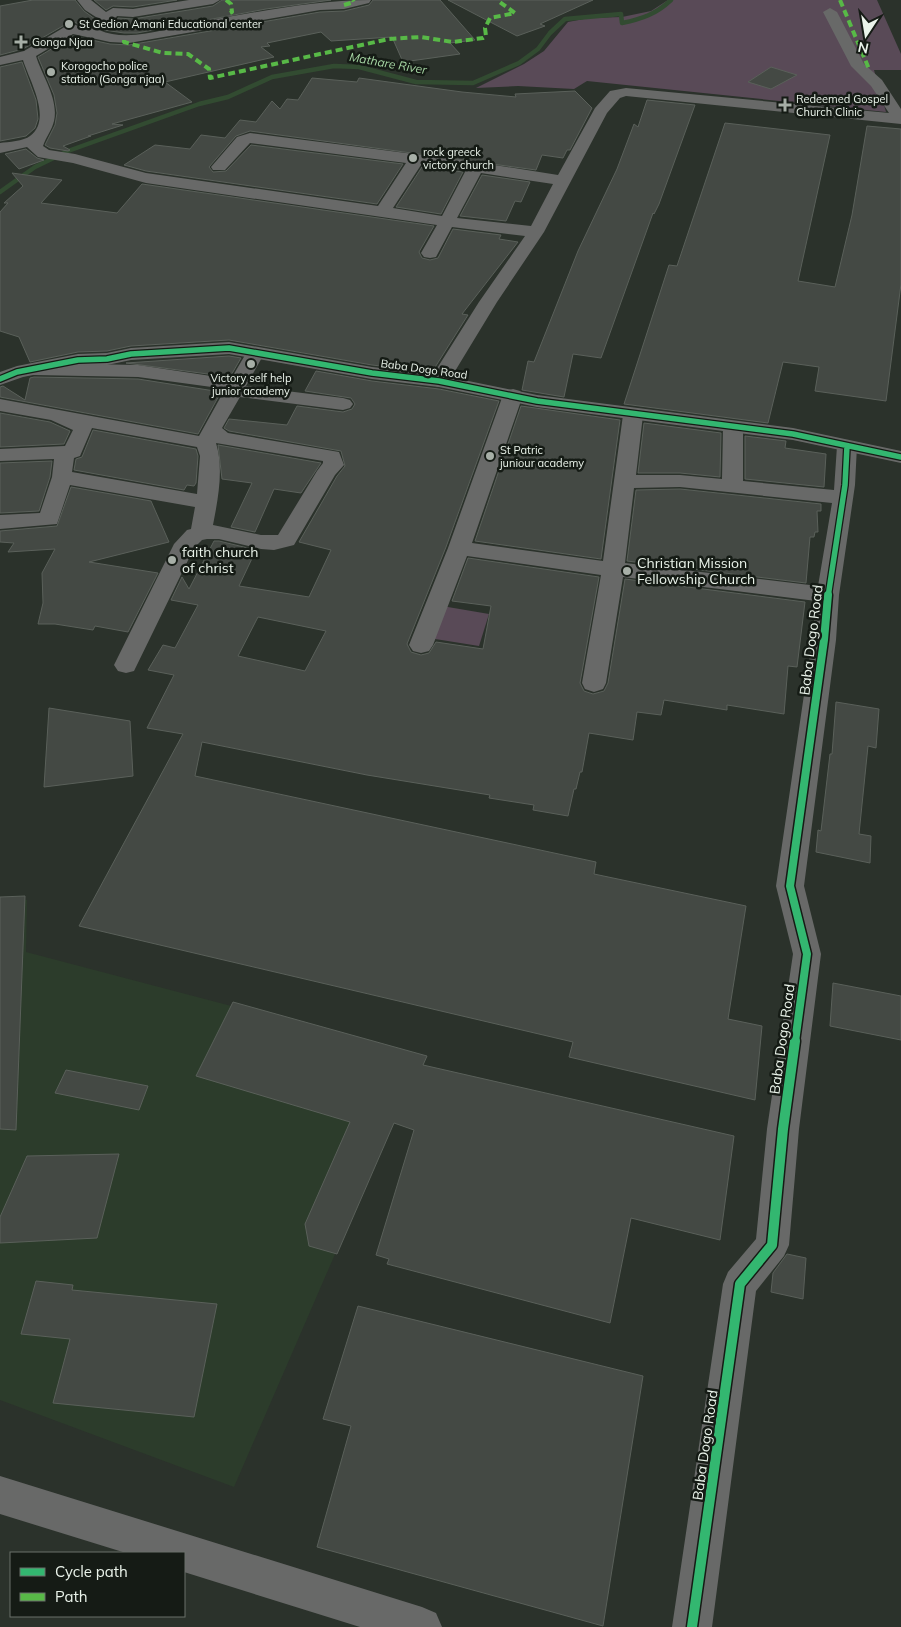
<svg xmlns="http://www.w3.org/2000/svg" width="901" height="1627" font-family="Mulish,sans-serif">
<style>
.built{fill:#2c3c2b}
.green{fill:#594a57}
.lines{fill:none;stroke-linecap:round;stroke-linejoin:round}
.stream{stroke:#324b31;stroke-width:4.5}
.building{fill:#444944;stroke:#5a605a;fill-rule:evenodd}
.minor{fill:#686968;fill-rule:evenodd}
.tertiary{fill:#686968;fill-rule:evenodd}
.quiet{stroke:#58b947;stroke-width:4;stroke-dasharray:7 4;stroke-linecap:butt}
.cycleway-far2-casing{stroke:#151b15;stroke-width:8}
.cycleway-far1-casing{stroke:#151b15;stroke-width:11}
.cycleway-casing{stroke:#151b15;stroke-width:13}
.cycleway-far2{stroke:#33b770;stroke-width:5.5}
.cycleway-far1{stroke:#33b770;stroke-width:8}
.cycleway{stroke:#33b770;stroke-width:10}
.poi-dot{fill:#a7afa7;stroke:#151b15;stroke-width:2}
.labels{text-anchor:middle;dominant-baseline:central;stroke-width:5;stroke-linejoin:round;paint-order:stroke}
.far-poi-label{font-size:11px;fill:#eaf3ea;stroke:#151b15;text-anchor:start}
.far-street-label{font-size:11px;fill:#eaf3ea;stroke:#151b15}
.far-water-label{font-size:12px;font-style:italic;fill:#a5d6a3;stroke:#151b15}
.poi-label{font-size:14px;fill:#eaf3ea;stroke:#151b15;text-anchor:start}
.street-label{font-size:14px;fill:#eaf3ea;stroke:#151b15}
</style>
<rect width="100%" height="100%" fill="#2b322b"/>
<path class="built" d="M0,900H27L26,952L421,1056L234,1487L0,1400Z"/>
<path class="green" d="M668,0H877L901,54V70H874L886,112L587,81L574,89L518,86L476,88L524,64L544,51L568,22L589,18L622,17L651,11Z
M442,606L489,614L479,646L429,638Z"/>
<g class="lines">
<path class="stream" d="M0,192L35,167L68,151L199,104L228,97L272,77L334,66L359,67L416,82L473,83L519,63L538,49L550,33L565,19L621,14L622,23C642,19 656,14 671,0"/>
</g>
<path class="building" d="M33,0H75L84,11L95,19L83,26L74,22L68,23L23,49L0,55V6Z
M94,0H177L133,7L113,6L106,10Z
M222,0H331L266,9L137,33H124L104,30L114,24L118,18L133,19L213,6Z
M373,0H440L475,40L450,43L460,54L403,62L392,37L331,41L321,32L267,43L270,46L261,47L274,57L165,82L192,102L112,124L123,125L88,136H91L63,146L70,150L68,151L50,148L45,145L55,125L57,113L54,95L38,57L73,36L110,44L129,45L320,12L344,11L369,5Z
M448,0H593L540,24L545,26L517,36Z
M22,62L36,100L38,119L35,128L26,136L0,141V67Z
M771,67L797,75L771,89L748,82Z
M312,78L357,82L359,78L462,92L516,97L515,94L575,91L592,108L570,150H567L563,158L542,155L536,170L250,131L236,136L209,167L213,172L226,171L251,145L403,164L377,204L146,171L124,165L155,145L190,149L201,135L225,138L240,120L256,122L272,101L280,109L287,99L298,100Z
M647,100L695,105L659,204L654,214L653,213L601,358L573,354L564,397L522,390L528,361L534,362L578,251L617,169L634,124L638,127Z
M725,123L830,135L798,281L835,287L852,215L867,126L901,129V284L886,401L815,391L819,367L783,362L768,423L624,404L669,265L677,266Z
M26,149L37,158L44,160L19,169L5,154Z
M422,167L463,172L441,214L396,207Z
M12,173L62,180L41,203L117,213L142,184L434,226L419,252L422,258L430,260L438,258L453,229L501,235L499,239L518,242L462,314L468,315L432,372L372,365L229,340L131,346L107,351L78,352L30,362L19,337L0,331V212L8,203H4L23,186Z
M482,175L530,182L521,202L515,201L506,221L460,216Z
M229,356L241,358L230,377L126,363Z
M316,371L372,381L439,389L499,401L446,547L407,644L411,652L421,655L429,653L436,642L483,649L491,606L452,601L468,558L599,577L580,683L584,691L593,694L604,691L608,683L625,579L805,602L797,667L788,666L784,714L727,705V710L664,700L661,715L637,712L633,740L589,733L582,772H580L576,789H574L568,816L533,810L534,805L489,798L490,795L367,775L202,742L195,776L596,862L594,874L746,906L728,1019L762,1026L755,1100L569,1057L573,1042L79,926L183,734L147,728L174,675L148,670L163,645L175,648L198,605L171,600L182,577L189,589L214,541H219L256,550L239,586L309,597L331,550L299,542L337,476L345,466L341,451L229,431L224,428L229,419L287,425L297,406L343,412L352,409L355,404L351,398L305,391ZM258,617L326,631L305,671L238,656Z
M34,377L138,379L221,392L198,434L0,397V387L3,386L25,400L30,378Z
M521,406L620,420L601,559L475,541Z
M0,413L50,422L70,431L64,444L0,447Z
M644,423L721,433L720,477L680,473H638Z
M93,430L196,449L198,456L196,483L194,486L187,485L184,490L74,470L76,459L82,457Z
M745,436L786,441L785,448L826,454L824,487L745,479Z
M218,445L321,463L301,493L274,489L255,532L231,527L252,483L222,479Z
M52,461L50,477L39,511L0,513V463Z
M71,487L151,501L169,542L89,562L158,573L128,632L95,626L93,630L55,624H38L43,603L42,573L55,549L8,552L14,543L0,542V531L57,526Z
M680,489L821,504V511H817L818,532H815L814,537H810L806,583L627,561L636,490Z
M836,702L879,709L876,748L868,746L859,834L871,836L870,863L816,852L818,830L821,831L830,754H832Z
M49,708L130,721L133,776L44,787Z
M25,896L16,1130L0,1129V897Z
M833,983L901,996V1040L830,1026Z
M233,1002L427,1056L423,1065L734,1136L720,1240L631,1218L610,1323L387,1264L389,1259L376,1255L414,1130L394,1123L337,1254L309,1246L305,1224L350,1122L196,1076Z
M66,1070L148,1086L139,1110L55,1093Z
M119,1154L97,1238L0,1243V1217L27,1156Z
M787,1254L806,1258L803,1299L771,1292L773,1273Z
M36,1281L73,1285L72,1290L217,1304L194,1417L53,1403L70,1339L21,1334Z
M358,1306L643,1376L603,1626L317,1547L351,1426L323,1419Z"/>
<g class="lines">
<path class="minor" d="M77,0H91L106,12L113,8L133,9L189,0H220L213,4L133,17L117,16L113,22L99,30C130,44 172,26 204,21C259,12 315,0 371,0L369,3L344,9L320,10L129,43L110,42L73,34L36,56C42,76 59,99 54,121C52,130 46,137 43,146L49,150L75,154L146,173L378,206L406,163L250,143L225,170H213L211,167L237,137L250,133L476,162L558,175L595,108L610,91L626,88L889,113L871,86L851,66L823,12L830,8L837,12L864,64L882,80L901,109V124L626,96L620,98L607,113L544,232L497,302L449,381L446,385L439,387L432,385L429,381L479,302L525,236L452,227L436,257L430,258L424,257L421,253L437,225L146,183L73,163L38,157L27,147L0,153V143C8,142 24,141 30,136C53,119 29,80 23,60L0,65V57L24,51L68,25L73,24L83,28L99,19L85,10ZM421,165L466,170L442,216L393,208ZM481,173L553,184L531,226L457,218Z
M255,348L262,350L264,354L246,386L343,398L350,400L353,404L350,408L343,410L240,397L222,428L228,433L339,452L344,465L335,475L294,545L274,550L261,549L219,539H207L202,540L194,548L134,671L126,673L118,671L114,665L174,544L187,530L191,529L195,507L70,485L57,524L0,529V515L40,513L52,477L54,459L0,461V449L65,446L73,430L51,420L0,411V399L199,436L224,391L219,388L138,377L34,375L27,373L24,369L27,365L34,363L138,365L231,379L248,350ZM92,428L197,447L200,456L197,494L72,472L74,458L80,456ZM216,443L323,461V463L317,471L278,535H261L213,525C218,499 224,469 216,443Z
M513,389L520,391L523,395L472,543L603,561L623,415L626,411L633,409L640,411L643,415L636,475H680L722,479L723,428L726,424L733,422L740,424L743,428V481L834,490L837,446L840,442L847,440L854,442L857,446L855,485L839,595L836,640L804,886L821,954L799,1129L789,1245L784,1256L756,1291L712,1627H672L723,1284L728,1272L756,1239L767,1129L793,954L776,886L812,640L816,601L623,577L606,683L603,689L594,692L585,689L582,683L601,575L467,556L433,645L429,651L421,653L413,651L409,645L448,548L503,395L506,391ZM680,487L832,503L818,586L625,563L634,488Z
M0,1476L422,1607L436,1613L442,1627H360L184,1572V1553H126L0,1514Z"/>
<path class="tertiary" d="M229,342L372,367L439,375L537,395L793,428L901,451V463L793,440L537,407L439,387L372,379L229,354L131,360L107,365L78,366L23,377L0,385V372L17,366L78,354L107,353L131,348Z"/>
<path class="quiet" d="M226,0L231,4L232,12L230,13
M840,0L869,69
M344,5L354,2L353,0
M124,40V42L163,53L188,54L209,69L210,78L389,39L421,37L453,42L483,38L486,36L485,28L490,18L515,13L497,0"/>
<g class="cycleway-far2-casing">
<path id="cycleway-far2" d="M0,379L17,372L78,360L107,359L131,354L229,348L372,373L439,381L537,401L793,434L901,457
M828,597L845,485L847,446"/>
</g>
<g class="cycleway-far1-casing">
<path id="cycleway-far1" d="M795,1042L807,954L790,886L824,640L828,595"/>
</g>
<g class="cycleway-casing">
<path id="cycleway" d="M692,1627L740,1284L772,1245L783,1129L795,1041"/>
</g>
<use href="#cycleway-far2" class="cycleway-far2"/>
<use href="#cycleway-far1" class="cycleway-far1"/>
<use href="#cycleway" class="cycleway"/>
</g>
<g class="poi-dot">
<circle cx="69" cy="24" r="5"/>
<path d="M18.5 34.5h5v5h5v5h-5v5h-5v-5h-5v-5h5z"/>
<circle cx="51" cy="72" r="5"/>
<path d="M782.5 97.5h5v5h5v5h-5v5h-5v-5h-5v-5h5z"/>
<circle cx="413" cy="158" r="5"/>
<circle cx="251" cy="364" r="5"/>
<circle cx="490" cy="456" r="5"/>
<circle cx="172" cy="560" r="5"/>
<circle cx="627" cy="571" r="5"/>
</g>
<g class="labels">
<g class="far-poi-label">
<text x="79" y="24">St Gedion Amani Educational center</text>
<text x="32" y="42">Gonga Njaa</text>
<text x="61" y="66">Korogocho police<tspan x="61" dy="13">station (Gonga njaa)</tspan></text>
<text x="796" y="99">Redeemed Gospel<tspan x="796" dy="13">Church Clinic</tspan></text>
<text x="423" y="152">rock greeck<tspan x="423" dy="13">victory church</tspan></text>
<text x="251" y="378" text-anchor="middle">Victory self help<tspan x="251" dy="13">junior academy</tspan></text>
<text x="500" y="450">St Patric<tspan x="500" dy="13">juniour academy</tspan></text>
</g>
<g class="far-street-label">
<text transform="translate(424 369) rotate(8)">Baba Dogo Road</text>
</g>
<g class="far-water-label">
<text transform="translate(388 63) rotate(10)">Mathare River</text>
</g>
<g class="poi-label">
<text x="182" y="552">faith church<tspan x="182" dy="16">of christ</tspan></text>
<text x="637" y="563">Christian Mission<tspan x="637" dy="16">Fellowship Church</tspan></text>
</g>
<g class="street-label">
<text transform="translate(811 640) rotate(-83)">Baba Dogo Road</text>
<text transform="translate(782 1039) rotate(-82)">Baba Dogo Road</text>
<text transform="translate(705 1445) rotate(-82)">Baba Dogo Road</text>
</g>
</g>
<rect x="10" y="1552" width="175" height="65" fill="#151b15" stroke="#6a716a"/>
<rect x="20" y="1568" width="25" height="8" fill="#33b770" stroke="#6a716a"/>
<text x="55" y="1577" font-size="15" fill="#eaf3ea">Cycle path</text>
<rect x="20" y="1593" width="25" height="8" fill="#58b947" stroke="#6a716a"/>
<text x="55" y="1602" font-size="15" fill="#eaf3ea">Path</text>
<g transform="translate(866 35) rotate(192)" stroke="#151b15" stroke-width="4" paint-order="stroke">
<path d="M0-4L9 19L0 12L-9 19Z" fill="#eaf3ea"/>
<text y="-8" font-size="14" font-weight="bold" text-anchor="middle" fill="#eaf3ea">N</text>
</g>
</svg>
